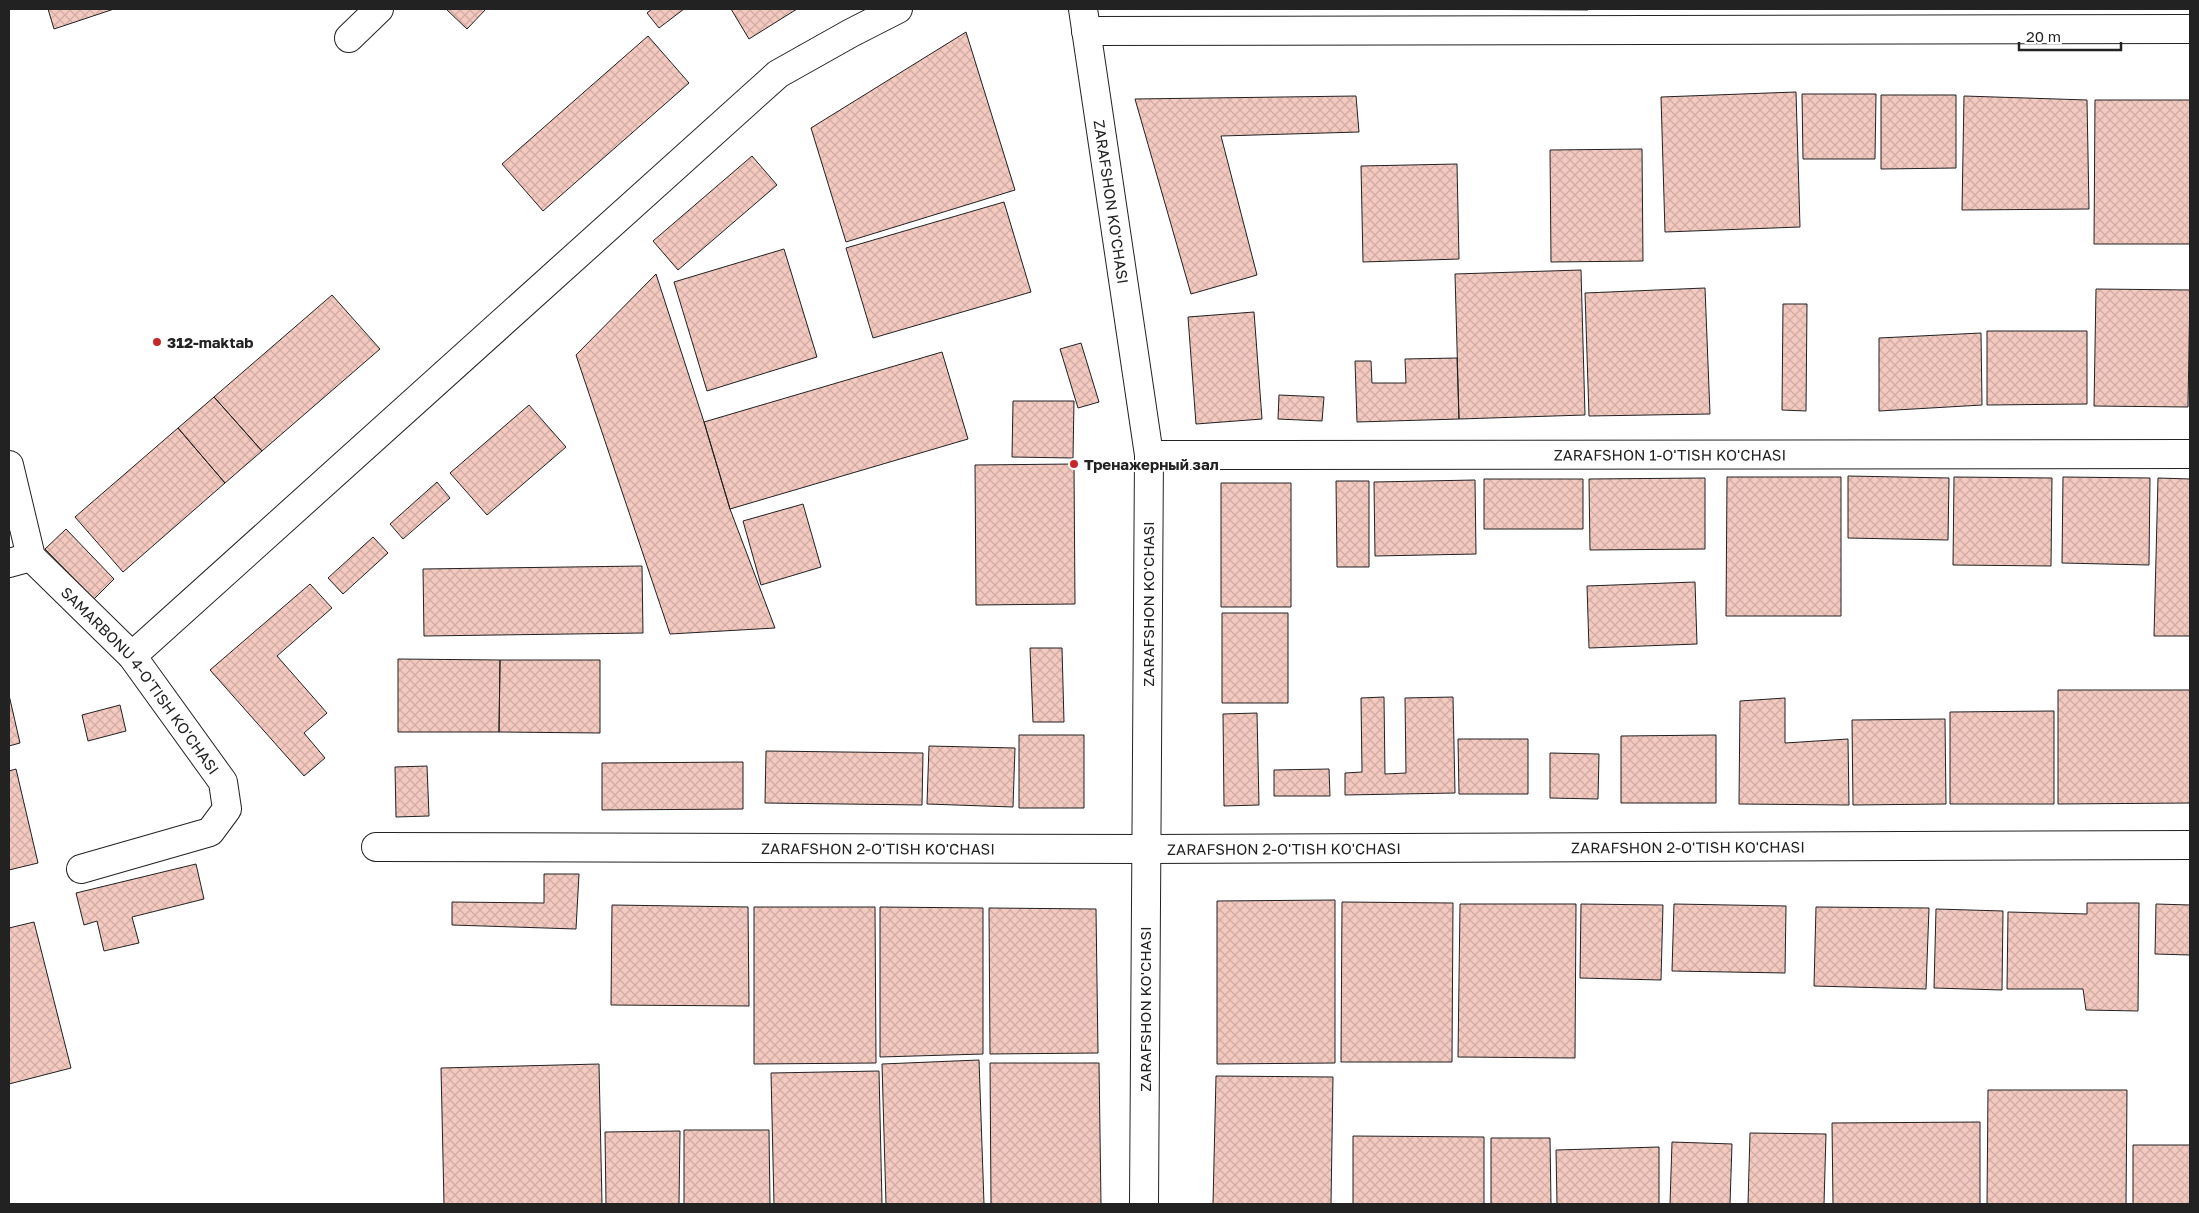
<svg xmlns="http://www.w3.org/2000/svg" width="2199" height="1213" font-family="'Golos Text',sans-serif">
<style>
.building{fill:url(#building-cross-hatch);stroke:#222}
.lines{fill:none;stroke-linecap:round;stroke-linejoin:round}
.minor-casing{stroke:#222;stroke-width:30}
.minor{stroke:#fff;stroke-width:28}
.poi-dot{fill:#c62828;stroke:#fff;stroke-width:2}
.labels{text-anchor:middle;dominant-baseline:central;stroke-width:4;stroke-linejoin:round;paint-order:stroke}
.street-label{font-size:15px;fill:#222;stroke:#fff}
.poi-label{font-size:15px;font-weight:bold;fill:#222;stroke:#fff;text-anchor:start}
</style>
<defs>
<pattern id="building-cross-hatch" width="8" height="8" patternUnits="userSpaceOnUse" patternTransform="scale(1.25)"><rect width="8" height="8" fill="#f3c9c0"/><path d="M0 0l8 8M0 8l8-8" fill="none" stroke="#d0aca5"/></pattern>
</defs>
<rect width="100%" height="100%" fill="#fff"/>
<path class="building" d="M48,9H114L54,29Z
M446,9H486L467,29Z
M652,9H684L659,28L647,13Z
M731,9H797L749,39Z
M1425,9H1588V10Z
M966,32L1015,190L846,242L811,128Z
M648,36L689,83L543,211L502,164Z
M1796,92L1800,227L1665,232L1661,97Z
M1802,94H1876L1875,159H1803Z
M1881,95H1956V168L1881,169Z
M1356,96L1359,132L1221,136L1257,275L1191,294L1135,99Z
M1964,96L2087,100L2089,209L1962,210Z
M2095,100H2190V244H2094Z
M1642,149L1643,261L1551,262L1550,150Z
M752,156L777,185L678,270L653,241Z
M1457,164L1459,259L1363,262L1361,166Z
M1004,202L1031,292L873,338L846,248Z
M784,249L817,357L707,391L674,282Z
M1581,270L1585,415L1459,419L1455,274Z
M656,274L704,422L730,509L775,628L670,634L576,355Z
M1705,288L1710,414L1589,416L1585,293Z
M2096,289L2190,290L2188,407L2094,406Z
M332,295L380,349L262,451L214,397Z
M1783,304H1807L1806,411L1782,410Z
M1254,312L1262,419L1196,424L1188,317Z
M1987,331H2087V404L1987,405Z
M1981,333L1982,405L1879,411V338Z
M1081,343L1099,402L1078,408L1060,349Z
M942,352L968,439L730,509L704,422Z
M1457,358L1459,419L1357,422L1355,361H1371L1372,383H1406L1405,359Z
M1279,395L1324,397L1322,421L1278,419Z
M214,397L262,451L225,483L178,428Z
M1013,401H1074L1073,458L1012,457Z
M529,405L566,447L487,515L450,473Z
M178,428L225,483L123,572L75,517Z
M1074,464L1075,604L976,605L975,465Z
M1848,476L1949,478L1948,540L1848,538Z
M1727,477H1841V616H1726Z
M1954,477L2052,478L2051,566L1953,565Z
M2063,477L2150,478L2149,565L2062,563Z
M1705,478V549L1590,550L1589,479Z
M2158,478L2190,479V636H2154Z
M1484,479H1583V529H1484Z
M1475,480L1476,554L1375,556L1374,482Z
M1336,481H1369V567H1337Z
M437,482L450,498L403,539L390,524Z
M1221,483H1291V607H1221Z
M803,504L821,567L761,585L743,521Z
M66,529L114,579L94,599L45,549Z
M373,537L388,553L343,594L328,578Z
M642,566L643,633L424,636L423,569Z
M1695,582L1697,644L1589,648L1587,586Z
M310,584L332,608L277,656L327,713L304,733L325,758L304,776L210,670Z
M1222,613H1288V703H1222Z
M1030,648H1062L1064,722H1033Z
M398,659L500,660L499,732H398Z
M500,660H600V733L499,732Z
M2058,690H2190V803L2058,804Z
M9,695L20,743L9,746Z
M1384,697L1385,774L1406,773L1405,698L1453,697L1455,793L1345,795V773L1362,772L1361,698Z
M1785,698V743L1848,739L1849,805L1739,804L1740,701Z
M120,705L126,731L88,741L82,715Z
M2054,711V804H1950V712Z
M1257,713L1259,805L1224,806L1223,714Z
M1945,719L1946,804L1853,805L1852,720Z
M1019,735H1084V808H1019Z
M1716,735V803H1621V736Z
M1458,739H1528V794H1459Z
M929,746L1015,748L1013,807L927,804Z
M766,751L923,753L922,805L765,803Z
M1550,753L1599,754L1598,799L1550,798Z
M743,762V809L602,810V763Z
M427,766L429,816L396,817L395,767Z
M16,769L38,863L9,870V771Z
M1329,769L1330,796H1274V770Z
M196,864L204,899L132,917L139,943L104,951L97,921L84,925L76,893Z
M544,874H579L576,929L452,925V902L544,903Z
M1335,900V1063L1217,1064V901Z
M1342,902L1453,903L1452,1062H1341Z
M2087,903H2139L2138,1011L2086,1010L2083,989H2007L2008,912L2087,914Z
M1460,904H1576L1575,1058L1458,1057Z
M1581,904L1663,905L1661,980L1580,978Z
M1674,904L1786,906L1785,973L1672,971Z
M2156,904L2190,905V955L2155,954Z
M612,905L748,907L749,1006L611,1005Z
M754,907H875L876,1063L754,1064Z
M880,907L983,908V1054L880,1057Z
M1816,907L1929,908L1926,989L1814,986Z
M989,908L1096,909L1098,1053L990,1054Z
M1936,909L2003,911L2002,990L1934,988Z
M34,922L71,1068L9,1084V928Z
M979,1060L984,1204H886L882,1064Z
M990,1063H1099L1101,1204H991Z
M599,1064L602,1204H444L441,1068Z
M879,1071L882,1204H774L771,1073Z
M1216,1076L1333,1077L1331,1204H1213Z
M1988,1090H2127L2126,1204H1987Z
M1980,1122V1204H1833L1832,1123Z
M684,1130H769L770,1204H684Z
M680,1131L679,1204H606L605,1132Z
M1750,1133L1826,1134L1824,1204H1748Z
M1353,1136L1484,1137V1204H1353Z
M1491,1138H1550L1551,1204H1491Z
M1672,1142L1732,1144L1730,1204H1670Z
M2133,1145H2190V1204H2133Z
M1659,1147V1204H1557L1556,1150Z"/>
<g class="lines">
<g class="minor-casing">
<g id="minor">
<path id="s1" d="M1083,9L1149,455L1144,1204"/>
<path d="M1086,31L2190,29"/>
<path d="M349,38L379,9"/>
<path id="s2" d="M1149,455L2190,454"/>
<path id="s3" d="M9,465L31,557L132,656L223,782L227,809L210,832L81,869"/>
<path d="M9,563L31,557"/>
<path d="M132,656L778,74L851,33L898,9"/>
<path id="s4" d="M376,847L1146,849L2190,845"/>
</g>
</g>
<use href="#minor" class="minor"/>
</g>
<g class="poi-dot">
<circle cx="157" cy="342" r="5"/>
<circle cx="1074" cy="464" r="5"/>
</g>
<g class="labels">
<g class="street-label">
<text stroke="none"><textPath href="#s1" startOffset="195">ZARAFSHON KO'CHASI</textPath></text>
<text stroke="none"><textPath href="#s2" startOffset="521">ZARAFSHON 1-O'TISH KO'CHASI</textPath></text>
<text transform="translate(1148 604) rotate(-90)">ZARAFSHON KO'CHASI</text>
<text stroke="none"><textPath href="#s3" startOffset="260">SAMARBONU 4-O'TISH KO'CHASI</textPath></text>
<text stroke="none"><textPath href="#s4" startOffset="1312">ZARAFSHON 2-O'TISH KO'CHASI</textPath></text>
<text stroke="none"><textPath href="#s4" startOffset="502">ZARAFSHON 2-O'TISH KO'CHASI</textPath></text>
<text stroke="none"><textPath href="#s4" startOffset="908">ZARAFSHON 2-O'TISH KO'CHASI</textPath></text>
<text transform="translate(1145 1009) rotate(-90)">ZARAFSHON KO'CHASI</text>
</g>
<g class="poi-label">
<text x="167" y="342">312-maktab</text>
<text x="1084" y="464">Тренажерный зал</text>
</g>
</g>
<rect width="2199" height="1213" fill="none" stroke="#222222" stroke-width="20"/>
<path d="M2019 42v8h102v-8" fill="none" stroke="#222222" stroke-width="2.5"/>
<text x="2026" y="42" font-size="15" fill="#222222" stroke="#ffffff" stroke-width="4" paint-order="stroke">20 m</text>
</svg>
